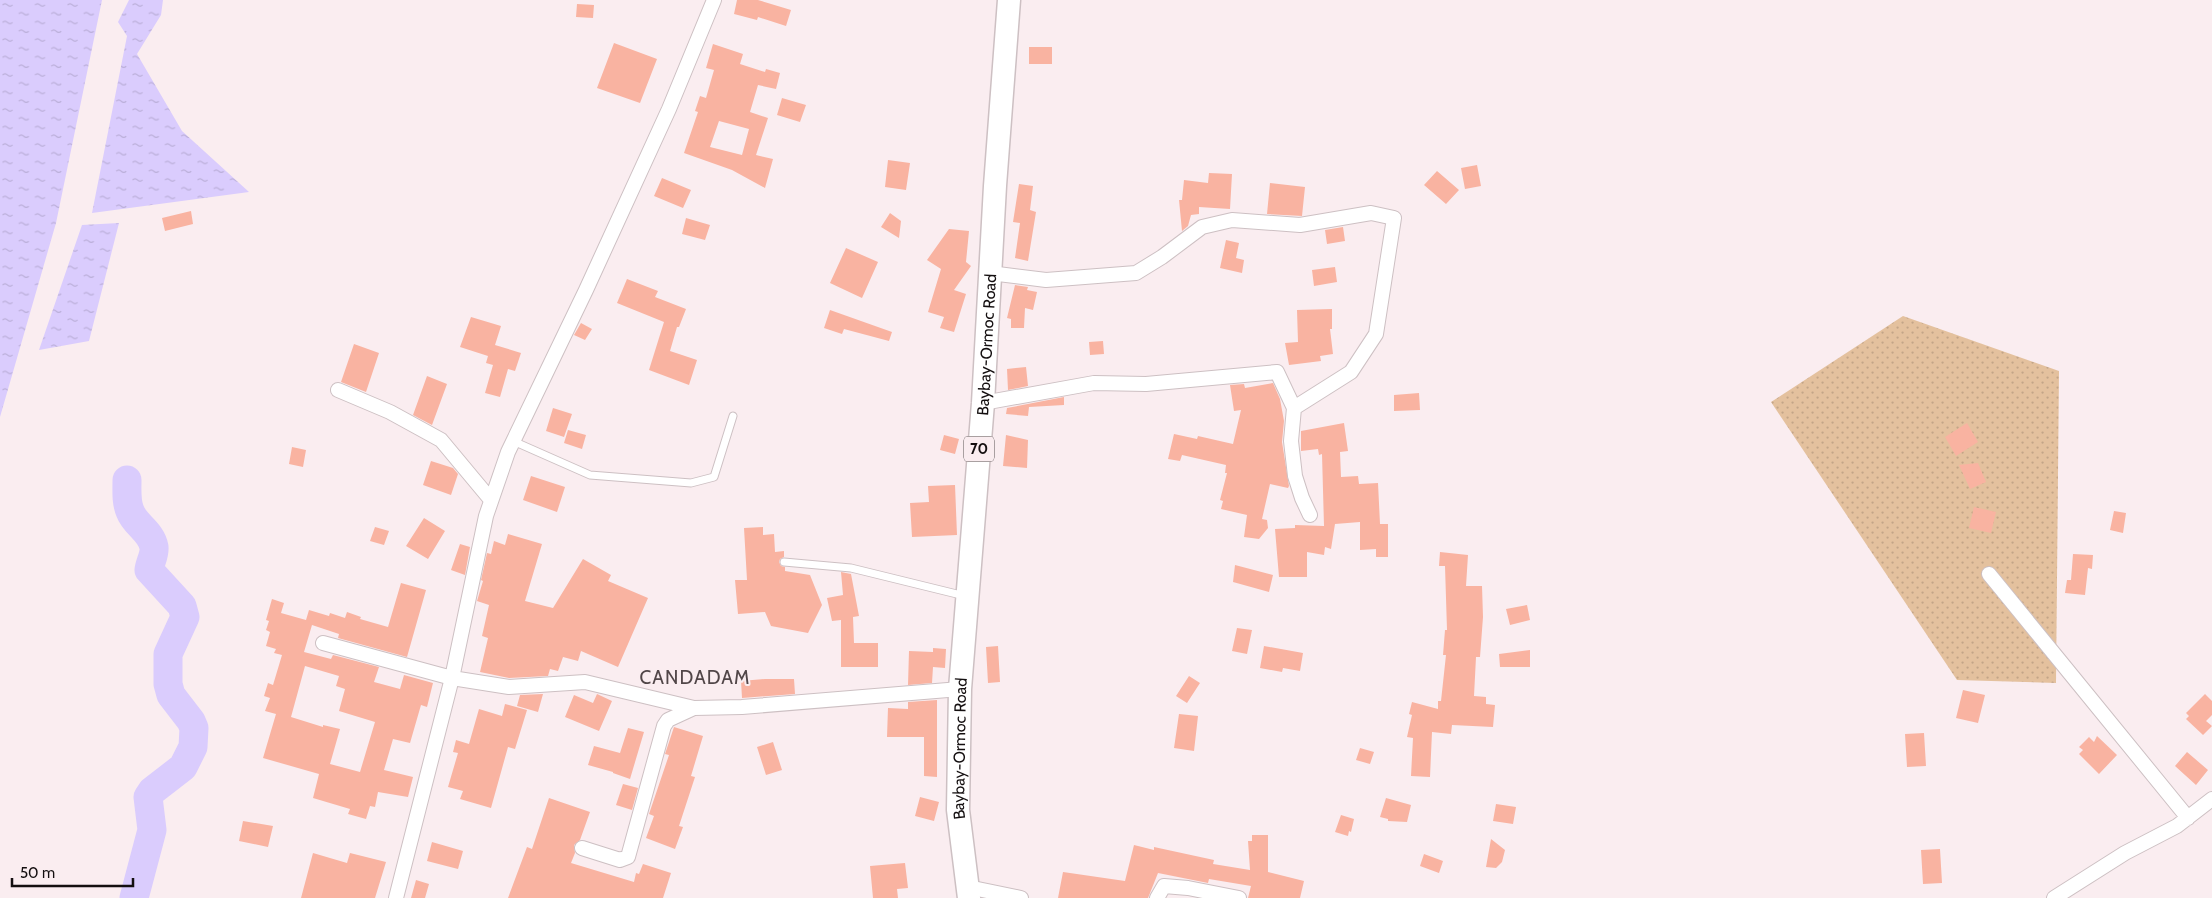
<svg xmlns="http://www.w3.org/2000/svg" width="2212" height="898" font-family="Cabin,sans-serif">
<style>
.grass{fill:url(#grass-dots)}
.water{fill:url(#water-ripples)}
.lines{fill:none;stroke-linecap:round;stroke-linejoin:round}
.river{stroke:#daccfd;stroke-width:29}
.building{fill:#f9b3a1;fill-rule:evenodd}
.service-casing{stroke:#cdc0c3;stroke-width:9}
.minor-casing{stroke:#cdc0c3;stroke-width:16}
.trunk-casing{stroke:#cdc0c3;stroke-width:25}
.service{stroke:#fff;stroke-width:7}
.minor{stroke:#fff;stroke-width:14}
.trunk{stroke:#fff;stroke-width:22}
.labels{text-anchor:middle;dominant-baseline:central;stroke-width:4;stroke-linejoin:round;paint-order:stroke}
.shield{fill:#faedf0;stroke:#595253;stroke-width:1}
.shield-label{font-size:15px;font-weight:bold;fill:#140f10}
.street-label{font-size:16px;fill:#140f10;stroke:#faedf0}
.quarter-label{font-size:19px;letter-spacing:1px;fill:#514648;stroke:#faedf0}
</style>
<defs>
<pattern id="grass-dots" width="8" height="8" patternUnits="userSpaceOnUse" patternTransform="scale(1.25)"><rect width="8" height="8" fill="#e4c19e"/><path d="M2 2h.1M6 6h.1" fill="none" stroke="#c3a587" stroke-width="1.8" stroke-linecap="round"/></pattern>
<pattern id="water-ripples" width="26" height="14" patternUnits="userSpaceOnUse" patternTransform="scale(1.25)"><rect width="26" height="14" fill="#daccfd"/><path d="M2 4q2-2 4 0t4 0M15 11q2-2 4 0t4 0" fill="none" stroke="#baaed8"/></pattern>
</defs>
<rect width="100%" height="100%" fill="#faedf0"/>
<path class="grass" d="M1903,316L2059,371L2056,683L1957,680L1771,402Z"/>
<path class="water" d="M0,0H102L56,223L0,417Z
M129,0H163L161,15L137,54L182,131L249,192L92,213L127,36L118,22Z
M119,223L89,341L39,350L82,225Z"/>
<g class="lines">
<path class="river" d="M127,480C127,490 126,502 130,511C135,525 151,531 154,547C155,555 150,562 149,570L182,606L185,617L168,654V684L171,695L191,721L194,728L193,747L183,767L152,791L148,797L152,830L134,898"/>
</g>
<path class="building" d="M737,0H758L791,10L786,26L758,17L757,20L734,14Z
M577,4L594,5L593,18L576,17Z
M614,43L657,59L640,103L597,88Z
M713,44L743,54L740,64L765,72L766,69L780,73L776,89L758,85L750,112L768,118L756,155L773,159L765,188L732,170L684,153L698,112L695,111L700,96L706,98L714,70L706,68ZM719,121L749,129L742,155L710,147Z
M1029,47H1052V64H1029Z
M782,98L806,105L800,122L777,115Z
M888,160L910,163L906,190L885,187Z
M1477,165L1481,186L1465,189L1461,168Z
M1437,171L1459,190L1446,204L1424,185Z
M1209,173L1232,174L1230,209L1199,207V214L1191,215L1188,226L1182,231L1179,200H1182L1184,180L1208,183Z
M662,178L691,190L683,208L654,196Z
M1270,183L1305,187L1302,216L1267,214Z
M1019,184L1033,186L1030,210L1036,212L1028,261L1015,258L1020,223L1013,222Z
M191,211L193,224L165,231L162,218Z
M890,213L901,221L899,238L881,227Z
M686,218L710,225L705,240L682,234Z
M1343,227L1345,241L1327,244L1325,230Z
M949,229L969,231L966,262L971,266L954,290L966,294L954,332L940,328L944,317L928,312L941,269L927,260Z
M1226,240L1239,243L1236,258L1244,260L1242,273L1220,268Z
M846,248L878,262L862,298L830,283Z
M1335,267L1337,282L1314,286L1312,270Z
M627,279L658,291L655,297L686,309L679,327H677L670,351L697,360L689,385L649,370L664,322L617,303Z
M1015,285L1028,287L1027,290L1037,292L1033,310L1025,308L1024,328H1011V319L1007,318Z
M1332,309V329H1330L1333,354L1320,356L1321,361L1289,365L1285,343L1298,342L1297,310Z
M830,310L892,332L889,341L844,329L842,334L824,328Z
M471,317L501,326L495,345L521,353L515,371L508,369L500,397L485,393L493,365L486,363L488,356L460,347Z
M581,323L592,329L585,340L574,335Z
M1103,341L1104,354L1090,355L1089,342Z
M354,344L379,353L366,392L341,382Z
M1026,367L1028,386L1008,390L1007,369Z
M427,376L447,384L432,425L413,415Z
M1273,383L1280,399L1284,421L1282,442L1289,486L1288,488L1270,484L1262,519L1267,520L1268,528L1259,539L1244,537L1247,515L1221,509L1223,501L1220,500L1227,473H1225L1226,465L1182,455L1180,461L1168,459L1174,434L1197,439L1198,436L1233,444L1241,410L1234,411L1230,385L1244,384L1245,388Z
M1419,393L1420,410L1394,411V395Z
M1064,397V405L1029,407L1028,416L1006,414L1007,408Z
M553,408L572,414L564,437L546,431Z
M1344,423L1348,451L1340,452L1341,477L1358,476L1359,484L1378,483L1380,524H1388V557H1376V549L1360,550V522L1335,524L1331,549L1325,547L1324,555L1307,552V577H1279L1275,529L1295,528V525L1324,526L1322,454L1319,455L1318,449L1301,451V431Z
M1967,423L1978,442L1956,456L1945,437Z
M568,430L586,435L582,449L564,443Z
M944,435L959,439L955,454L940,450Z
M1006,435L1028,440L1027,468L1003,466Z
M292,447L306,450L303,467L289,464Z
M431,461L453,468L458,474L451,495L423,485Z
M1978,463L1986,482L1970,489L1959,465Z
M531,476L565,487L557,512L523,500Z
M955,485L957,535L912,537L910,503L929,502L928,486Z
M1974,507L1996,512L1991,533L1969,528Z
M2114,511L2126,513L2123,533L2110,530Z
M424,518L445,531L428,559L406,546Z
M375,527L389,531L384,545L370,541Z
M763,527V535L774,534L775,552L784,551V557L780,559L779,562L781,566L785,567V571L810,575L822,605L808,633L771,626L765,612L738,614L735,580H747L744,528Z
M508,534L542,544L525,601L553,608L583,559L611,575L608,581L648,598L618,667L581,651L578,661L563,657L558,671L550,669L548,676L509,678L480,672L488,638L482,636L489,605L477,601L483,581L481,580L487,553L491,554L494,541L505,545Z
M460,544L470,547L465,575L451,570Z
M1440,552L1468,555L1466,586H1482L1483,617L1480,657H1476L1474,696L1486,697V704L1495,705L1493,727L1452,725L1451,734L1432,732L1430,777L1411,776L1413,738L1407,737L1412,715L1409,714L1412,702L1438,709V701H1441L1446,655H1443L1445,630H1447L1445,566H1439Z
M2073,554L2093,555L2092,569L2088,568L2085,595L2065,593L2067,580H2071Z
M1235,565L1273,575L1269,592L1233,582Z
M841,572L851,574L859,616L853,617L854,643H878V667H841V620L832,621L827,598L843,595Z
M401,583L426,590L407,657L338,638L339,634L312,625L304,652L331,659L333,655L379,667L374,682L400,689L404,675L433,683L427,707L421,705L410,743L393,739L384,770L413,777L408,797L378,792L375,807L370,806L366,819L348,814L350,809L313,798L319,774L263,758L276,714L265,711L270,698L264,696L268,683L273,685L282,655L274,653L276,649L266,646L270,632L266,630L269,621L266,620L272,599L284,603L281,613L306,620L309,610L329,616L330,613L345,618L347,612L361,617L360,619L388,627ZM305,666L339,676L336,686L345,689L339,711L375,722L360,772L330,764L340,729L323,725V727L291,717Z
M1527,605L1530,620L1510,625L1506,609Z
M1237,628L1252,630L1247,654L1232,651Z
M998,646L1000,682L988,683L986,647Z
M1264,646L1303,653L1300,671L1283,668L1282,672L1260,668Z
M933,648L946,649L945,668L933,667L932,683L908,685L909,651L933,652Z
M1530,650V667H1500L1499,654Z
M1189,676L1200,683L1187,703L1176,696Z
M765,679H794L795,694L742,698L741,681Z
M1963,690L1985,695L1978,723L1956,718Z
M543,694L538,712L517,706L520,695Z
M597,694L612,701L599,731L565,717L574,695L593,703Z
M2205,694L2212,701V715L2206,721L2212,726L2203,735L2186,719L2189,716L2186,713Z
M937,700V777L924,776V737H887L888,708L908,709V702Z
M505,704L527,710L515,749L508,747L491,808L460,799L463,791L448,787L458,753L453,752L456,740L469,744L479,709L502,716Z
M1179,714L1198,716L1194,751L1174,748Z
M674,727L703,736L691,776L695,777L679,826L683,827L675,849L646,838L654,816L649,814L669,755L665,754Z
M628,728L644,732L630,779L613,773V772L588,765L594,746L620,753Z
M1924,733L1926,766L1907,767L1905,734Z
M2097,736L2117,755L2099,774L2079,754L2083,750L2079,747L2089,737L2094,742Z
M773,742L782,770L766,775L757,747Z
M1360,748L1374,752L1370,764L1356,760Z
M2187,752L2208,770L2196,785L2175,766Z
M623,784L638,788L632,810L616,805Z
M920,797L939,802L934,821L915,816Z
M549,798L590,812L580,840L574,845L575,853L571,863L634,882L636,873L639,874L643,864L671,873L663,898H508L527,847L532,849Z
M1386,798L1411,805L1407,822L1388,821V819L1380,817Z
M1496,804L1516,807L1513,824L1493,821Z
M1341,815L1354,819L1351,832L1349,831L1348,836L1335,832Z
M243,821L273,826L268,847L239,841Z
M1252,835H1268V872L1304,881L1300,898H1248L1251,886L1209,879L1208,883L1158,873L1148,898H1058L1063,872L1125,881L1134,845L1154,850V847L1214,860L1213,864L1250,870L1248,841H1252Z
M1491,839L1505,850L1502,862L1496,868L1486,867Z
M432,842L463,851L458,869L427,861Z
M1940,849L1942,883L1923,884L1921,850Z
M313,853L347,863L350,853L386,862L375,898H301Z
M1424,854L1443,861L1439,873L1420,866Z
M905,863L908,888L897,889L898,898H873L870,866Z
M416,880L429,884L425,898H411Z"/>
<g class="lines">
<g class="service-casing">
<path id="service" d="M513,441L590,475L691,483L714,477L733,416
M784,562L851,568L965,596"/>
</g>
<g class="minor-casing">
<path id="minor" d="M990,273L1046,280L1136,273L1162,257L1202,227L1232,220L1300,225L1371,213L1394,218L1376,334L1351,372L1294,408
M338,390L390,412L441,440L491,500
M983,403L1094,383L1146,384L1277,372L1294,408L1291,441L1295,476L1302,498L1310,515
M1989,574L2188,818
M323,643L452,678L509,687L585,682L694,708L742,707L960,689
M582,848L620,860L628,857L664,726L668,720L694,708
M968,887L1021,898
M396,898L452,678L486,516L508,452L586,290L669,109L714,0
M1157,898L1164,886L1188,888L1239,898
M2054,898L2125,853L2177,826L2212,799"/>
</g>
<g class="trunk-casing">
<g id="trunk">
<path id="s1" d="M969,898L958,810L960,689L983,403L995,186L1009,0"/>
</g>
</g>
<use href="#service" class="service"/>
<use href="#minor" class="minor"/>
<use href="#trunk" class="trunk"/>
</g>
<g class="labels">
<rect class="shield" x="964" y="436.5" width="30" height="25" rx="4"/>
<g class="shield-label">
<text x="979" y="449">70</text>
</g>
<g class="street-label">
<text stroke="none"><textPath href="#s1" startOffset="555">Baybay-Ormoc Road</textPath></text>
<text stroke="none"><textPath href="#s1" startOffset="150">Baybay-Ormoc Road</textPath></text>
</g>
<g class="quarter-label">
<text x="695" y="677">CANDADAM</text>
</g>
</g>
<path d="M12 878v8h121v-8" fill="none" stroke="#140f10" stroke-width="2.5"/>
<text x="20" y="878" font-size="15" fill="#140f10" stroke="#faedf0" stroke-width="4" paint-order="stroke">50 m</text>
</svg>
